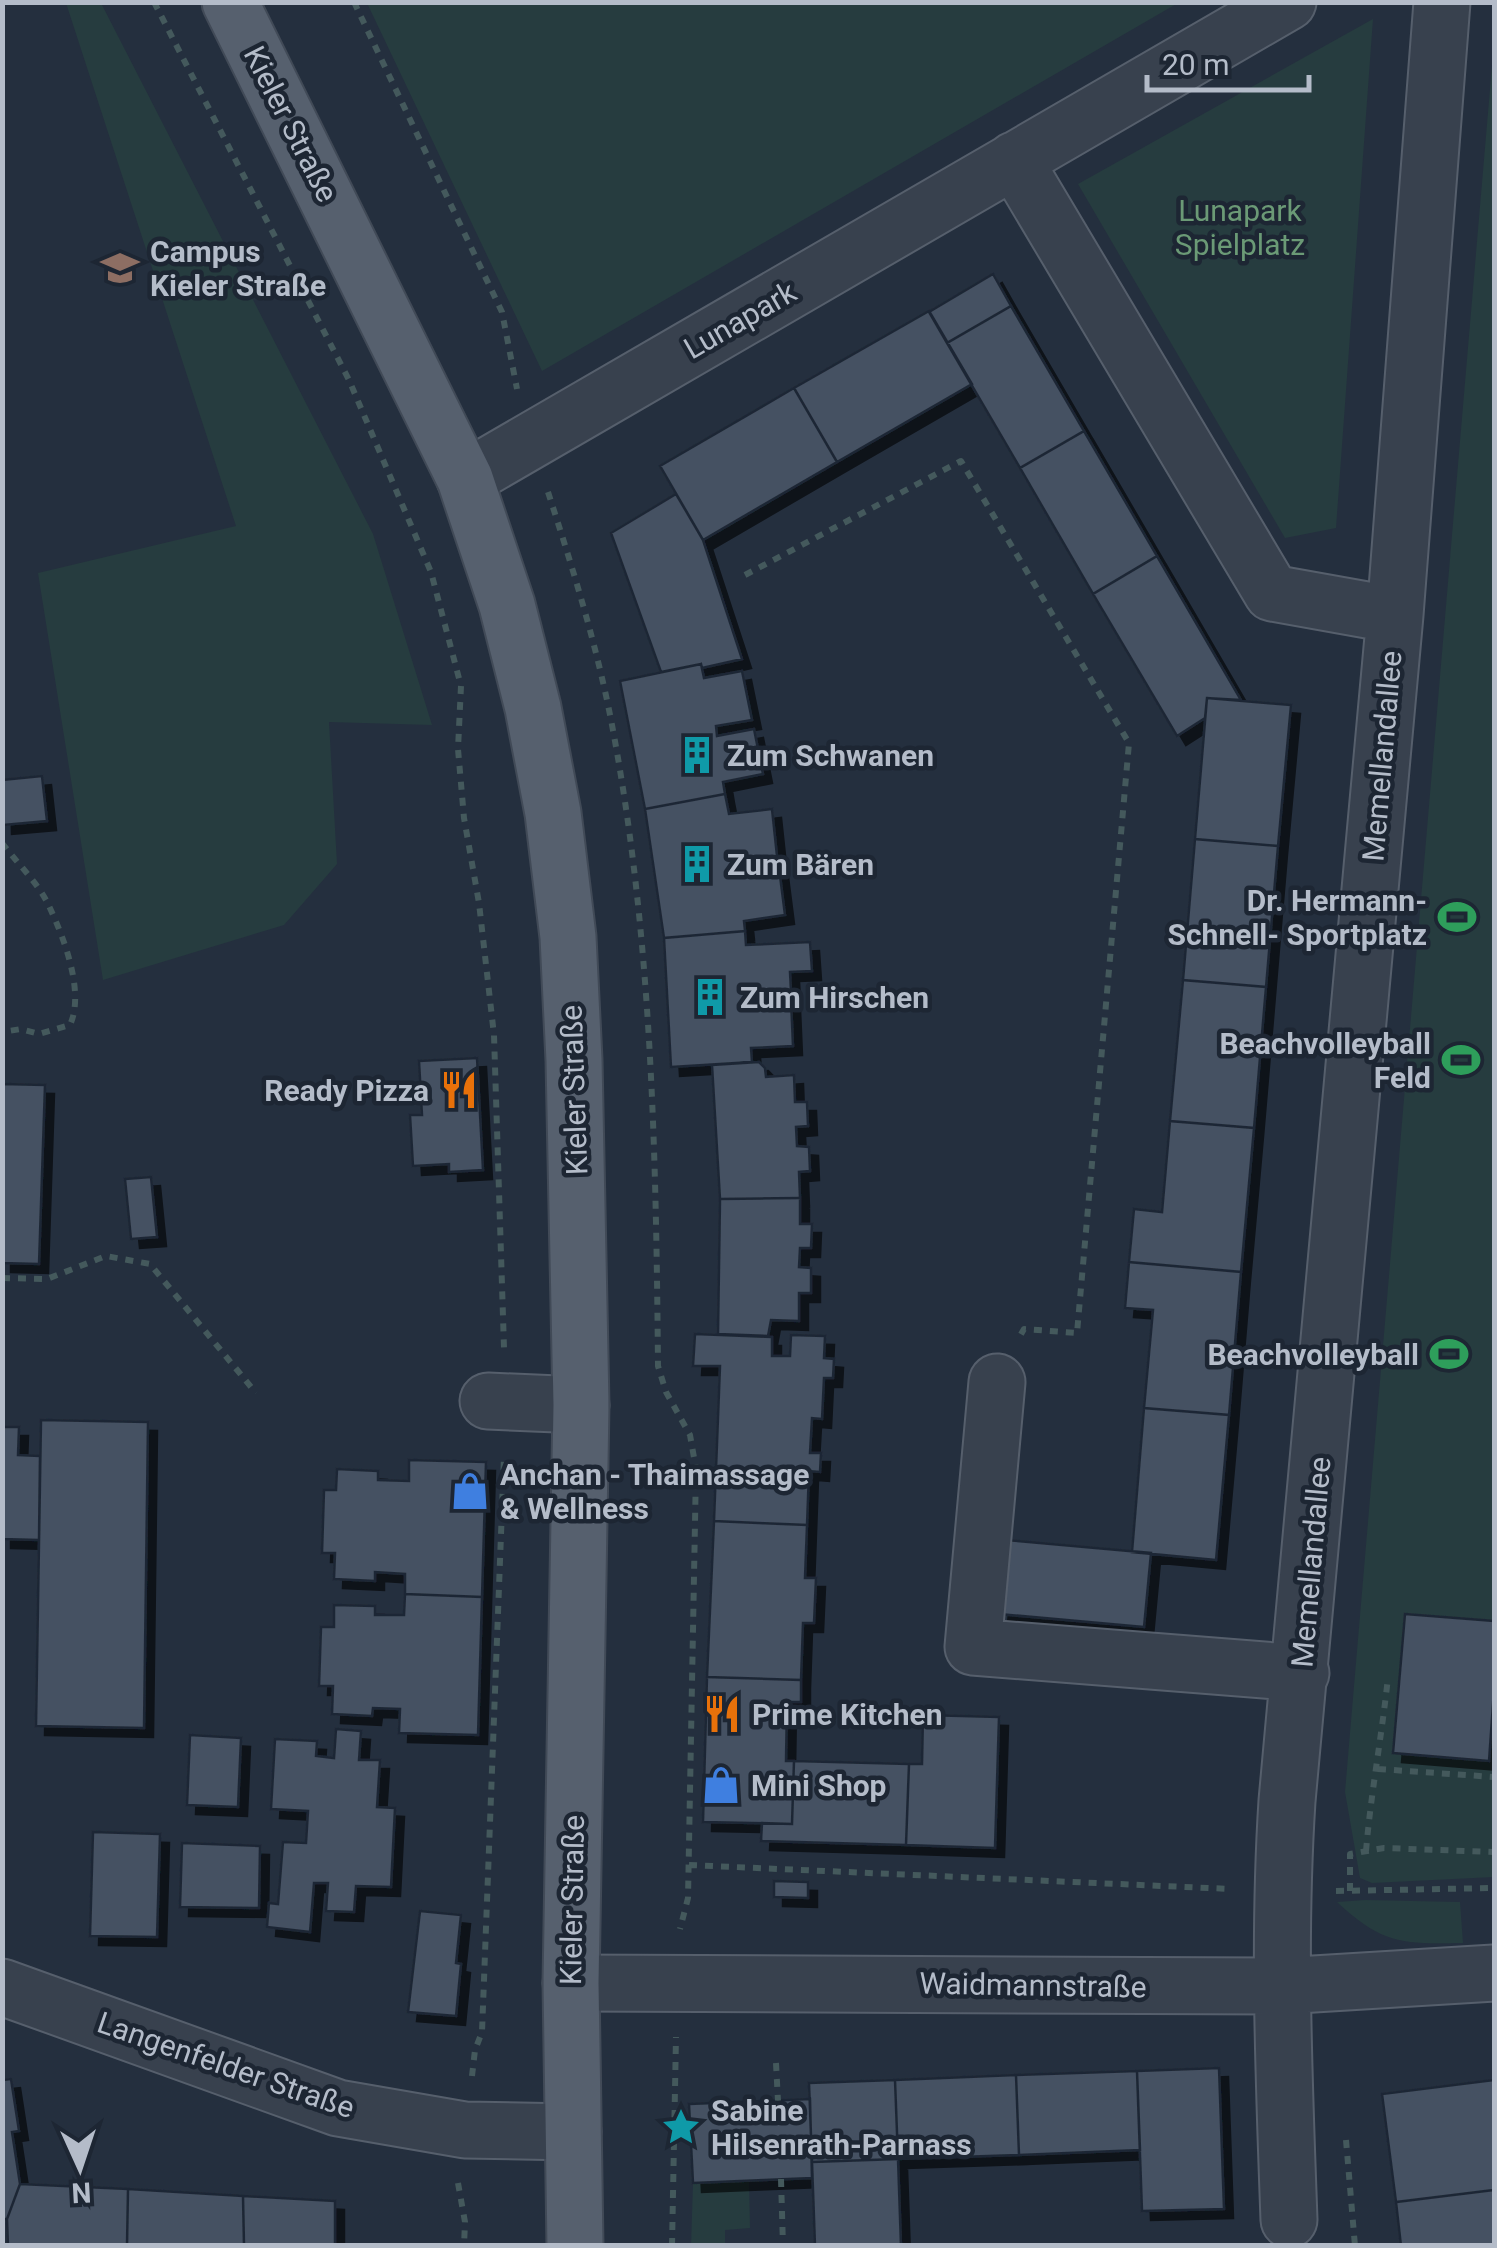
<svg xmlns="http://www.w3.org/2000/svg" width="1497" height="2248" font-family="Roboto,sans-serif">
<style>
.green{fill:#263c3f}
.building{fill:#455162;stroke:#1f2835;stroke-width:2.5;filter:url(#shadow)}
.lines{fill:none;stroke-linecap:round;stroke-linejoin:round}
.minor-casing{stroke:#565f6c;stroke-width:59}
.major-casing{stroke:#414a57;stroke-width:59}
.path{stroke:#44595c;stroke-width:6;stroke-dasharray:8 8;stroke-linecap:butt}
.minor{stroke:#38414e;stroke-width:55}
.major{stroke:#56606e;stroke-width:55}
.labels{text-anchor:middle;dominant-baseline:central;stroke-width:9;stroke-linejoin:round;paint-order:stroke}
.street-label{font-size:30px;fill:#b4bcc9;stroke:#1d2633}
.park-label{font-size:30px;fill:#6b9a76;stroke:#1d2633}
.poi-label{font-size:30px;font-weight:bold;fill:#b4bcc9;stroke:#1d2633;text-anchor:start}
</style>
<defs>
<filter id="shadow"><feDropShadow dx="9" dy="9" stdDeviation="0" flood-color="#0009"/></filter>
</defs>
<rect width="100%" height="100%" fill="#242f3e"/>
<path class="green" d="M66,3H101L373,534L432,725L329,722L337,864L284,925L103,980L38,573L236,526Z
M367,3H1178L542,371Z
M1373,19L1336,528L1285,538L1078,184Z
M1494,42V1877L1372,1883L1360,1878L1345,1792Z
M1365,1900L1460,1902L1463,1943C1403,1944 1383,1945 1337,1902Z
M749,2181L750,2228L725,2230V2245L691,2246L693,2183Z"/>
<path class="building" d="M993,274L1011,306L947,343L929,312Z
M1011,306L1084,431L1020,468L947,343Z
M929,311L972,384L837,462L794,388Z
M794,388L837,462L703,540L660,466Z
M1084,431L1157,556L1093,594L1020,468Z
M676,494L703,540L742,659L702,668L701,664L661,672L611,533Z
M1157,556L1241,700L1207,698L1205,718L1177,736L1093,594Z
M701,664L704,678L742,671L752,720L716,726L717,736L754,729L763,774L723,782L725,794L645,809L620,681Z
M1207,698L1291,705L1278,846L1195,839Z
M42,776L47,821L3,825L2,780Z
M725,794L729,814L772,809L777,856L740,860L742,871L779,868L785,915L744,921L745,931L664,938L645,809Z
M1195,839L1278,846L1266,987L1183,980Z
M745,931L746,945L810,942L812,971L790,972L791,992L753,994L754,1002L791,1000L793,1046L751,1048L752,1062L671,1067L664,938Z
M1183,980L1266,987L1254,1128L1170,1121Z
M477,1058L483,1170L449,1172V1164L413,1166L410,1115H422L419,1061Z
M759,1062L765,1068L766,1077L794,1075L795,1102H807L808,1126L796,1127L797,1146L809,1147L810,1171L799,1172L800,1198L720,1199L712,1065Z
M2,1084L45,1085L39,1264L2,1263Z
M1170,1121L1254,1128L1241,1272L1129,1262L1134,1209L1162,1212Z
M151,1177L157,1237L131,1239L125,1179Z
M800,1198V1224H812L811,1248H800L799,1267L811,1268V1293H799V1321L771,1320L768,1336L718,1334L720,1199Z
M1129,1262L1241,1272L1229,1415L1144,1408L1153,1310L1125,1308Z
M695,1334L772,1337V1356H790L791,1335L825,1336L824,1358L834,1359L833,1378H824L822,1419L812,1418L810,1453H821L820,1472L809,1471L807,1525L714,1521L720,1366H693Z
M1144,1408L1229,1415L1216,1560L1132,1552Z
M41,1420L148,1422L144,1728L36,1726Z
M2,1427H19L18,1455L40,1456L39,1540L2,1539Z
M409,1460L486,1462L482,1597L405,1594V1574L375,1572V1581L334,1579L335,1553H322L324,1490H336L337,1469L378,1471V1480L409,1481Z
M714,1521L807,1525L805,1578H816L814,1623H803L801,1680L707,1677Z
M1006,1540L1151,1553L1144,1627L999,1614Z
M405,1594L482,1597L478,1735L399,1733L400,1709L373,1708L372,1716L332,1714L333,1686H319L321,1627H334V1605L375,1606V1615H404Z
M1405,1614L1494,1621V1690L1489,1761L1393,1753Z
M707,1677L801,1680V1702H787L786,1761H794L792,1824L703,1822Z
M923,1715L999,1717L995,1848L906,1845L909,1764H922Z
M336,1729L361,1731L359,1760H380L377,1807L395,1808L391,1887L356,1886L354,1912L326,1911L328,1883H314L310,1932L267,1927L269,1903L278,1904L283,1842L306,1843L308,1811L271,1809L275,1739L317,1741L316,1756L334,1758Z
M190,1735L241,1738L238,1807L187,1805Z
M794,1761L909,1764L906,1845L761,1841L762,1823L792,1824Z
M93,1832L160,1834L157,1937L90,1936Z
M182,1843L260,1846L259,1908L180,1907Z
M774,1881L808,1882V1898L774,1897Z
M420,1911L461,1915L456,1963L461,1964L456,2016L408,2012Z
M1219,2068L1224,2209L1142,2211L1137,2071Z
M1137,2071L1140,2150L1019,2155L1016,2075Z
M1016,2075L1019,2155L898,2159L895,2080Z
M11,2079L19,2131L12,2132L20,2184L7,2219H2V2080Z
M895,2080L898,2159L812,2162L809,2083Z
M1494,2080V2190L1396,2202L1382,2094Z
M810,2099L812,2178L693,2183L689,2104Z
M898,2159L901,2246H815L812,2162Z
M20,2184L128,2189L127,2246H8L7,2219Z
M128,2189L243,2196L244,2246H127Z
M1494,2190V2246H1401L1396,2202Z
M243,2196L335,2201V2246H244Z"/>
<g class="lines">
<g class="minor-casing">
<path id="minor" d="M1014,160L1272,593L1395,615
M465,479L1288,2
M997,1382L973,1647L1301,1673
M488,1401L581,1405
M571,1983L1281,1986L1494,1973
M2,1987L338,2108L465,2130L573,2132
M1289,2220C1284,2080 1278,1941 1287,1801L1395,615L1442,2"/>
</g>
<g class="major-casing">
<path id="major" d="M230,2L465,479L507,605L533,708L553,813L568,937L574,1060L581,1405L571,1983L575,2246"/>
</g>
<path class="path" d="M154,2L349,380L431,572L461,686L458,749L464,818L479,903L494,1035L504,1348
M354,2L502,312L517,389
M548,492C573,569 597,646 612,725C652,936 656,1152 658,1366L666,1392L690,1435L696,1469L688,1898L680,1929
M745,575L961,461L1129,743L1077,1333L1024,1329L1020,1336
M2,843C17,863 39,884 49,906C64,938 85,992 70,1025L39,1034L21,1029L2,1032
M2,1278L47,1279L106,1256L150,1264L256,1393
M1378,1769L1494,1777
M1366,1851C1371,1792 1382,1735 1388,1677
M689,1865L1231,1889
M1336,1891L1494,1888
M1350,1891V1854L1384,1848L1494,1852
M776,2063L778,2101
M472,2076L475,2050L482,2032L504,1456
M1346,2140L1355,2246
M781,2179L783,2246
M458,2183L465,2222L464,2246
M672,2246L676,2037"/>
<use href="#minor" class="minor"/>
<use href="#major" class="major"/>
</g>
<defs>
<g id="school-bare" transform="scale(3)"><path d="M0-5L7-2L0 1L-7-2ZM-4 1L0 2.5L4 1V4Q0 6-4 4Z" fill="#8d6e63" stroke="#1d2633" stroke-width="2.5" paint-order="stroke"/></g>
<g id="building-bare" transform="scale(3)"><path d="M-4-6H4V6H1V3H-1V6H-4ZM-2.5-4.3h1.7v1.8h-1.7ZM.8-4.3h1.7v1.8H.8ZM-2.5-1h1.7V.8h-1.7ZM.8-1h1.7V.8H.8Z" fill="#0f9aa8" stroke="#1d2633" stroke-width="2.5" paint-order="stroke"/></g>
<g id="stadium-bare" transform="scale(3)"><path d="M0-5a6.5 5 0 1 0 0 10a6.5 5 0 1 0 0-10ZM-3.5-1.8h7v3.6h-7Z" fill="#2e9e5b" stroke="#1d2633" stroke-width="2.5" paint-order="stroke"/></g>
<g id="restaurant-bare" transform="scale(3)"><path d="M-5-6h1v4h1v-4h1v4h1v-4h1v5L-1.5 .5V6h-2V.5L-5-1ZM5-6V6H3V1.5H1.5Q1.5-4 5-6Z" fill="#e8710a" stroke="#1d2633" stroke-width="2.5" paint-order="stroke"/></g>
<g id="shop-bare" transform="scale(3)"><path d="M-5-2.5h2.3a2.7 3.5 0 0 1 5.4 0H5L5.5 6h-11ZM-1.5-2.5h3a1.5 2.3 0 0 0-3 0Z" fill="#3f7fe0" stroke="#1d2633" stroke-width="2.5" paint-order="stroke"/></g>
<g id="sight-bare" transform="scale(3)"><path d="M0-6L1.8-2.2L6-1.7L2.9 1.2L3.7 5.4L0 3.3L-3.7 5.4L-2.9 1.2L-6-1.7L-1.8-2.2Z" fill="#0f9aa8" stroke="#1d2633" stroke-width="2.5" paint-order="stroke"/></g>
</defs>
<g fill-rule="evenodd">
<use href="#school-bare" x="120" y="268"/>
<use href="#building-bare" x="697" y="755"/>
<use href="#building-bare" x="697" y="864"/>
<use href="#stadium-bare" x="1457" y="917"/>
<use href="#building-bare" x="710" y="997"/>
<use href="#stadium-bare" x="1461" y="1060"/>
<use href="#restaurant-bare" x="459" y="1090"/>
<use href="#stadium-bare" x="1449" y="1354"/>
<use href="#shop-bare" x="470" y="1491"/>
<use href="#restaurant-bare" x="722" y="1714"/>
<use href="#shop-bare" x="721" y="1785"/>
<use href="#sight-bare" x="681" y="2127"/>
</g>
<g class="labels">
<g class="street-label">
<text transform="translate(291 124) rotate(63)">Kieler Straße</text>
<text transform="translate(740 320) rotate(-30)">Lunapark</text>
<text transform="translate(1382 756) rotate(-85)">Memellandallee</text>
<text transform="translate(574 1090) rotate(-92)">Kieler Straße</text>
<text transform="translate(1311 1562) rotate(-85)">Memellandallee</text>
<text transform="translate(572 1900) rotate(-89)">Kieler Straße</text>
<text transform="translate(1033 1985) rotate(1)">Waidmannstraße</text>
<text transform="translate(226 2065) rotate(19)">Langenfelder Straße</text>
</g>
<g class="park-label">
<text x="1240" y="210">Lunapark<tspan x="1240" dy="34">Spielplatz</tspan></text>
</g>
<g class="poi-label">
<text x="150" y="251">Campus<tspan x="150" dy="34">Kieler Straße</tspan></text>
<text x="727" y="755">Zum Schwanen</text>
<text x="727" y="864">Zum Bären</text>
<text x="1427" y="900" text-anchor="end">Dr. Hermann-<tspan x="1427" dy="34">Schnell- Sportplatz</tspan></text>
<text x="740" y="997">Zum Hirschen</text>
<text x="1431" y="1043" text-anchor="end">Beachvolleyball<tspan x="1431" dy="34">Feld</tspan></text>
<text x="429" y="1090" text-anchor="end">Ready Pizza</text>
<text x="1419" y="1354" text-anchor="end">Beachvolleyball</text>
<text x="500" y="1474">Anchan - Thaimassage<tspan x="500" dy="34">&amp; Wellness</tspan></text>
<text x="752" y="1714">Prime Kitchen</text>
<text x="751" y="1785">Mini Shop</text>
<text x="711" y="2110">Sabine<tspan x="711" dy="34">Hilsenrath-Parnass</tspan></text>
</g>
</g>
<rect width="1497" height="2248" fill="none" stroke="#b4bcc9" stroke-width="10"/>
<g transform="translate(80 2168) rotate(177)" stroke="#1d2633" stroke-width="8" paint-order="stroke">
<path d="M0-8L18 38L0 25L-18 38Z" fill="#b4bcc9"/>
<text y="-15" font-size="28" font-weight="bold" text-anchor="middle" fill="#b4bcc9">N</text>
</g>
<path d="M1147 75v15h162v-15" fill="none" stroke="#b4bcc9" stroke-width="5"/>
<text x="1162" y="75" font-size="30" fill="#b4bcc9" stroke="#1d2633" stroke-width="8" paint-order="stroke">20 m</text>
</svg>
